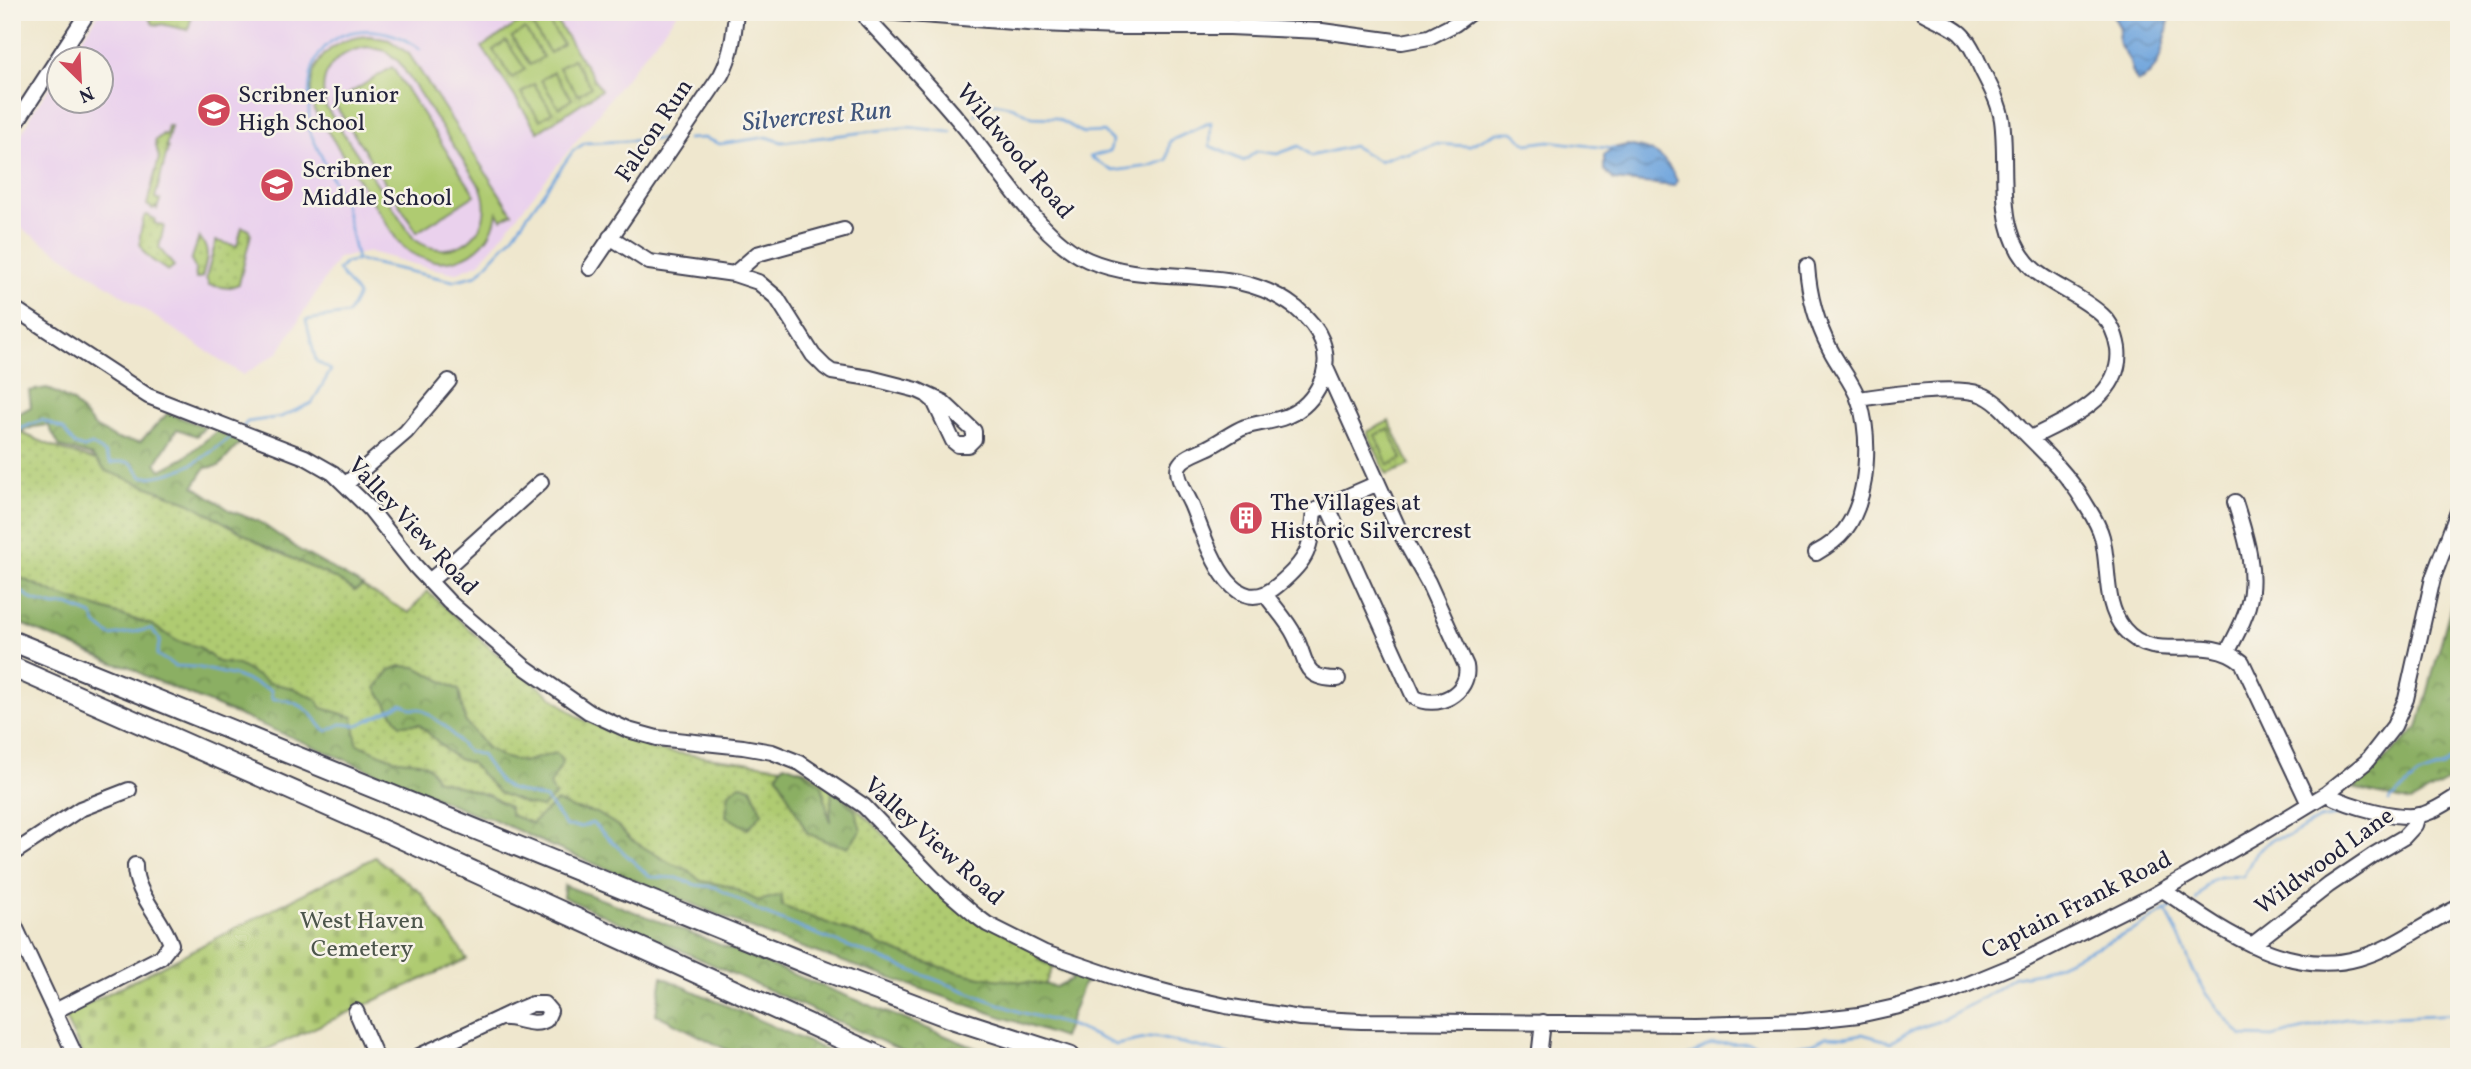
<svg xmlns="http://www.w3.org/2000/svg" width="2471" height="1069" font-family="Vollkorn,serif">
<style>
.built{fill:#ead1ed}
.grass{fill:url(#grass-dots);stroke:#687656;stroke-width:2}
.forest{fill:url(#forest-crowns);stroke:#56684f;stroke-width:2}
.cemetery{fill:url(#cemetery-stones);stroke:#687656;stroke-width:2}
.park{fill:url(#park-tufts);stroke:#687656;stroke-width:2}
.garden{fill:#afcb71;stroke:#687656;stroke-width:2;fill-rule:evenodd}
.water{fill:url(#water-waves);stroke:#49648c;stroke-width:2}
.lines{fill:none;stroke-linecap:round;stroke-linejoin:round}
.stream{stroke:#70a5dd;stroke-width:2.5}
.minor-casing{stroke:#414051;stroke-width:18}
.highway-casing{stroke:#414051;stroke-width:23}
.minor{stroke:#fff;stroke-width:14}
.highway{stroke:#fff;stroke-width:19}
.labels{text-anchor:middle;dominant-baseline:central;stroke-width:5;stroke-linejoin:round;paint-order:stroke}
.poi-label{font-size:24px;fill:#22223b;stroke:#f7f3e8;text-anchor:start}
.street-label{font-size:24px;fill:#22223b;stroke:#f7f3e8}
.park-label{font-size:24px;fill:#4c554b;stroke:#f7f3e8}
.water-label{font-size:26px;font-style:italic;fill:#41567c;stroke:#f7f3e8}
</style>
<defs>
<pattern id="grass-dots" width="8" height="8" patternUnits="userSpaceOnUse" patternTransform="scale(1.75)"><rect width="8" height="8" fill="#afcb71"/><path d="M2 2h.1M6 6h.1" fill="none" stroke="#96ae63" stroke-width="1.8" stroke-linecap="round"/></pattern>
<pattern id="forest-crowns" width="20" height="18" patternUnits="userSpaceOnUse" patternTransform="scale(1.75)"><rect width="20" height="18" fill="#8baf63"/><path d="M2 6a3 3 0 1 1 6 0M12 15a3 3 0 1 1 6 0" fill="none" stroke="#718e53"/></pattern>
<pattern id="cemetery-stones" width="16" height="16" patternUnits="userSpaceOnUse" patternTransform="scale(1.75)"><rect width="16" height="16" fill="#afcb71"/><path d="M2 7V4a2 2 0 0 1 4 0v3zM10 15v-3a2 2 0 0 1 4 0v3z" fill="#96ae63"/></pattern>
<pattern id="park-tufts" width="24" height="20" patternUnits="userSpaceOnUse" patternTransform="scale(1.75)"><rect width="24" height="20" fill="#afcb71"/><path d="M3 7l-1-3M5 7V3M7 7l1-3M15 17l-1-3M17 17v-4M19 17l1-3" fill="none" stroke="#96ae63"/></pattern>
<pattern id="water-waves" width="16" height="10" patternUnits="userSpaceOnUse" patternTransform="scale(1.75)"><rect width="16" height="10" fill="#70a5dd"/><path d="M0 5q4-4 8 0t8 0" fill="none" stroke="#5c86b4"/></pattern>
</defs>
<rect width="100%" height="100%" fill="#f7f3e8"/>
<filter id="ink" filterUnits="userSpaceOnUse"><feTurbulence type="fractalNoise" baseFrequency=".0143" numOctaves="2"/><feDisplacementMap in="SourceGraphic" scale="14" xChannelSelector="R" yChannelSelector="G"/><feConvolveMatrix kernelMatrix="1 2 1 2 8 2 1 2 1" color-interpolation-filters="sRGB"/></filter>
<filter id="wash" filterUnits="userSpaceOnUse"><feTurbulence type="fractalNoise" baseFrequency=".00686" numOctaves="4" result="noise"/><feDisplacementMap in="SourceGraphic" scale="28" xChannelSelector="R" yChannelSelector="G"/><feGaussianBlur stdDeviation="1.57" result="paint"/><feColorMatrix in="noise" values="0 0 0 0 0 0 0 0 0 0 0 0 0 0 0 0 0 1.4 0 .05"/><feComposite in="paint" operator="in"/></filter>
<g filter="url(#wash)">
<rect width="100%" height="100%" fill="#efe7ce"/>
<path class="built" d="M100,12H678L480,263L455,273L421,266L370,252L338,258L279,352L243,375L12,222V148L30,120V116L59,73L60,102H102V60L68,59Z"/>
<path class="grass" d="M150,12H193L188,30L161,24L160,25L153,24L149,18Z
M168,126H171L166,147L168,148L155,198L160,200L157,209L156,207L153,209L147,205L159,158L155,141L163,134L166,135Z
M147,215L155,219L154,223L164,226L159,248L174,266L168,271C140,252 135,250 144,217Z
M242,227L248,229L251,234L239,284L228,288L209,285L206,278L216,241L237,246Z
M199,237C212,250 206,262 202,277L196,279L195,268L191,261Z
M12,429L62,450L185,487L409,613L427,591L491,649L579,718L654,750L805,770L837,789L945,893L1056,960L1029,1020L708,898L12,608Z"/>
<path class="forest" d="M47,388L73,402L96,428L117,439L140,442L168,413L205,427L197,436L177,429L156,463L161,470L184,458L217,431L241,442L219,466L205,468L194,486L231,511L258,521L301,551L363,586L355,591L336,579L265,546L190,503L106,471L92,456L60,447L48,425L33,427L12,436V417L31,407L29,391Z
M12,574L59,595L152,625L177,641L199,647L218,662L238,665L270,683L293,688L316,699L322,708L353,717L357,744C369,748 381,755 394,759C414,764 426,755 436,779L490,796L509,807L511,815L532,823L557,801L571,808L597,813L618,826L630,839L672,864L686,869L701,881L729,886L758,901L781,895L782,906L873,940L877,944C911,957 945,970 981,977C1006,982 1031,980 1056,987L1072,979L1070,975L1038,960L1040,956L1098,976L1099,981H1089L1083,984L1063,1038L780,940L551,846L491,818L480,816L147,677L128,666L116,664L12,620Z
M2459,575V775L2411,802L2354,788L2418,728Z
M400,666L416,667L459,690L465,721L486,747L502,757L523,762L556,753L563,762L550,785L555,796L542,807L526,804L499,793L471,763L458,759L446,750L419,724L400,725L376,688L390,670Z
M784,764L801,770L822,785L830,822L832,789L855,810L861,830L848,847L830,843L807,833L777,774Z
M740,785L751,787L762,813L748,829L726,816L729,793Z
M564,885L713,942L978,1049L1003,1057H916L563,897Z
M662,977L842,1057H741L656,1014Z"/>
<path class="cemetery" d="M375,857L421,893L467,959L250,1057H84L64,1016Z"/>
<path class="park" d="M535,12H551L601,90L538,132L482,47Z
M1389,421L1410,465L1387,475L1367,432Z"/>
<path class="garden" d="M545,17L563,44L550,53L532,25Z
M525,29L543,57L530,65L512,37Z
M369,36L389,40L409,54L512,213L502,219L497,212C491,262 428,279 397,240L314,110C302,68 328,38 369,36ZM368,47L386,51L399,62L481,188C498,233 452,267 414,239L326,107C316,74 335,51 368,47Z
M506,41L525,69L512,78L493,50Z
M573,59L591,87L578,95L559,68Z
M392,67L475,195L417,232L334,103Z
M553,72L572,99L559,108L541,80Z
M534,84L552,112L540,120L521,93Z
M1389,429L1402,459L1388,465L1375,435Z"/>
<path class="water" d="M2099,12H2171C2165,35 2163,73 2138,82C2132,75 2132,68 2129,60C2121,44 2115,48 2120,28L2112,14Z
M1627,145C1655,150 1663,153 1677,180L1675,186L1614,180L1604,170V155L1615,148Z"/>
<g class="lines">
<path class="stream" d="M975,115L981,104L995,103L1014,107L1032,117L1056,118L1083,133L1103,132L1112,141L1110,151L1090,157L1113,171L1150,166L1167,160L1170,141L1211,122L1210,146L1244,161L1257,151L1277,154L1299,146L1311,156L1353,146L1379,161L1398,154H1409L1435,144L1468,146L1497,132H1513L1527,144L1549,141L1615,149
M309,118C309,99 307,78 316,60C336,20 390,25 420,49
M308,128L345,206L357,260
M687,139L704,138L720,144L767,137L782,142L908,127L951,132
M243,427L247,422L281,417L312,403L331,370L316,361L306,320L348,314L358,295L338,270L345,263L357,260L453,281L477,275L512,237L573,151L585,143L666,139
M12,437L22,428L42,420L63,429L75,445L84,448L92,445L105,453L111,463C131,460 132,461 142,477C180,477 203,459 232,436
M12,585L33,600L55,606L68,605L92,615L97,625L111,636L151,629L160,639L157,655L175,666L196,667L236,676L271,690L272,699C287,698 305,705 315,718C320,724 319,727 327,731L341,724L358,725L402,704L412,709H421L445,726L467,751L481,755L500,782L510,789L546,799L566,826L581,827L592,823L650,877L677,878L696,885L715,887L761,912L803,929L1020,1012L1072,1026L1116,1045L1154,1037L1243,1057
M2389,801L2418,776L2443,767L2459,751
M2196,900C2213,877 2213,874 2243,877L2255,854L2272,839L2289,836L2319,819L2337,816L2363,817L2368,815
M2165,910C2177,929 2184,949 2193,970C2205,995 2223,1016 2242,1036L2272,1037L2345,1019L2459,1014
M1686,1057L1712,1044L1746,1043L1775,1049L1814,1043L1827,1036L1845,1037L1862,1034L1891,1042L1908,1032L1939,1021L1983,998L2015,977L2042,972L2134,930L2175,905"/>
</g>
</g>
<g filter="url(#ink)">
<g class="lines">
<g class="minor-casing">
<path id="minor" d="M868,12L867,19C899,53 931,87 961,123C997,165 1038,238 1088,260C1155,289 1233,259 1296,308C1307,317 1317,328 1322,341C1334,373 1313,408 1282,418C1270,422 1257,423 1245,427C1232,432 1220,442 1207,448C1199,452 1185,456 1180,464C1173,473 1187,495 1191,504C1205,536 1229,627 1278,585C1309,559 1310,550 1314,511L1378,483
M883,12L1040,24L1119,27H1230L1322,31L1402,42L1429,37L1455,24L1471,12
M1922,12C1934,19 1949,24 1960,33C1971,43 1976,57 1982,70C1990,86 1999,102 2002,120C2009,172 1992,236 2038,273C2058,288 2084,298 2102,315C2111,323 2116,336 2118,348C2124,397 2067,419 2031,438
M12,129L88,12
M610,237L649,262L734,274L758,282L777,298L813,355L825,367L832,372L870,378L917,390L943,402L974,431V439L968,445H958L953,441L934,401L927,395
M1807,266C1809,294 1817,324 1830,349C1839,367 1852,381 1859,400C1871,437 1869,498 1845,530C1837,540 1827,547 1816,553
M590,268L721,75C732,54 734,35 736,12
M734,274L757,254L844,230
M12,307L148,396L305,457L333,473L370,509L416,567L449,602L526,668L589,712L628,730L657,738L743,747L772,752L800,763L864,806L940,885L975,915L987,924L1045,953L1136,984L1181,996L1226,1006L1300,1018L1361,1021L1694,1024L1804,1021L1859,1015L1895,1007L1949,992L2017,964L2152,896L2262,833L2326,794L2366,762L2394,726L2406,699L2433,578L2459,509
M1325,366L1400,532L1428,582L1466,666C1471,693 1436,711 1414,697L1327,505
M1858,399C1887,395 1954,385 1980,394C1996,399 2009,416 2020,428C2043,451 2066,472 2083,500C2090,512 2098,522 2102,537C2110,567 2103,604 2124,629C2156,667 2204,630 2242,662L2309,804
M346,484L406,432L449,381
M429,581L455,560L541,482
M1265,594C1275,608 1288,621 1295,636C1308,661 1301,679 1338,679
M2228,651C2235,637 2244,622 2248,606C2258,573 2245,534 2235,502
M2326,794C2348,805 2401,822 2424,814C2437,810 2448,802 2459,795
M12,854L80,809L129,790
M2163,890C2219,928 2287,979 2359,958C2395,948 2425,923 2459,907
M12,920L76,1057
M2252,945L2329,885L2375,854L2404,837L2415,825L2418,815
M55,1011L161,957L171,944C162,917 134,893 135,865
M356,1011L376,1057
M417,1057L515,1011L532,1004H544L550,1011L546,1020C532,1028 516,1016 500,1018
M1539,1057L1543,1022"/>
</g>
<g class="highway-casing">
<path id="highway" d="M12,641L815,967L953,1019L1070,1057
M12,667L389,833L881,1057"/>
</g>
<use href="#minor" class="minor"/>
<use href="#highway" class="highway"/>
</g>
</g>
<defs>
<g id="school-disc" transform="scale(1.75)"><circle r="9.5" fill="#d1495b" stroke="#f7f3e8"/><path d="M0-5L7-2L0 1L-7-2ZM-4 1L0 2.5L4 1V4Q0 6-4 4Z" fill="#fff"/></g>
<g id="building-disc" transform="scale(1.75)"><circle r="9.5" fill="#d1495b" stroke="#f7f3e8"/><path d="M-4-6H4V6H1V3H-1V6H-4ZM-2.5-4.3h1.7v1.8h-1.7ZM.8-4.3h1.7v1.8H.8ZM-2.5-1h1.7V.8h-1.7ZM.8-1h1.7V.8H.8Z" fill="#fff"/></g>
</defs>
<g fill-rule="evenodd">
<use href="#school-disc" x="214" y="110"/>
<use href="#school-disc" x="277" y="185"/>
<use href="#building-disc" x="1246" y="518"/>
</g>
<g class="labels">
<g class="poi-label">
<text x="238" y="96">Scribner Junior<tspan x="238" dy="28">High School</tspan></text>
<text x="302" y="171">Scribner<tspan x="302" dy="28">Middle School</tspan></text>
<text x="1270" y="504">The Villages at<tspan x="1270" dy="28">Historic Silvercrest</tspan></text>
</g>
<g class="street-label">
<text transform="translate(655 131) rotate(-56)">Falcon Run</text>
<text transform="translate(1014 152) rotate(50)">Wildwood Road</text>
<text transform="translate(412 527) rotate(47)">Valley View Road</text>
<text transform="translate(933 842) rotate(42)">Valley View Road</text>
<text transform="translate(2325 862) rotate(-36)">Wildwood Lane</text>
<text transform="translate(2077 906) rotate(-27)">Captain Frank Road</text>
</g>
<g class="park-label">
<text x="362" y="922">West Haven<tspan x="362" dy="28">Cemetery</tspan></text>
</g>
<g class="water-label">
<text transform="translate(817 117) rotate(-5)">Silvercrest Run</text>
</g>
</g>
<rect width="2471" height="1069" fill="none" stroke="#f7f3e8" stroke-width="42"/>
<g transform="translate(80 80) rotate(156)"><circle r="33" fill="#f7f3e8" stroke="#a29fa3" stroke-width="2"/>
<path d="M0-5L12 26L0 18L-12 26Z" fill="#d1495b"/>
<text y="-10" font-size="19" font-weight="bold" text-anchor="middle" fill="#22223b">N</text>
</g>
</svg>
